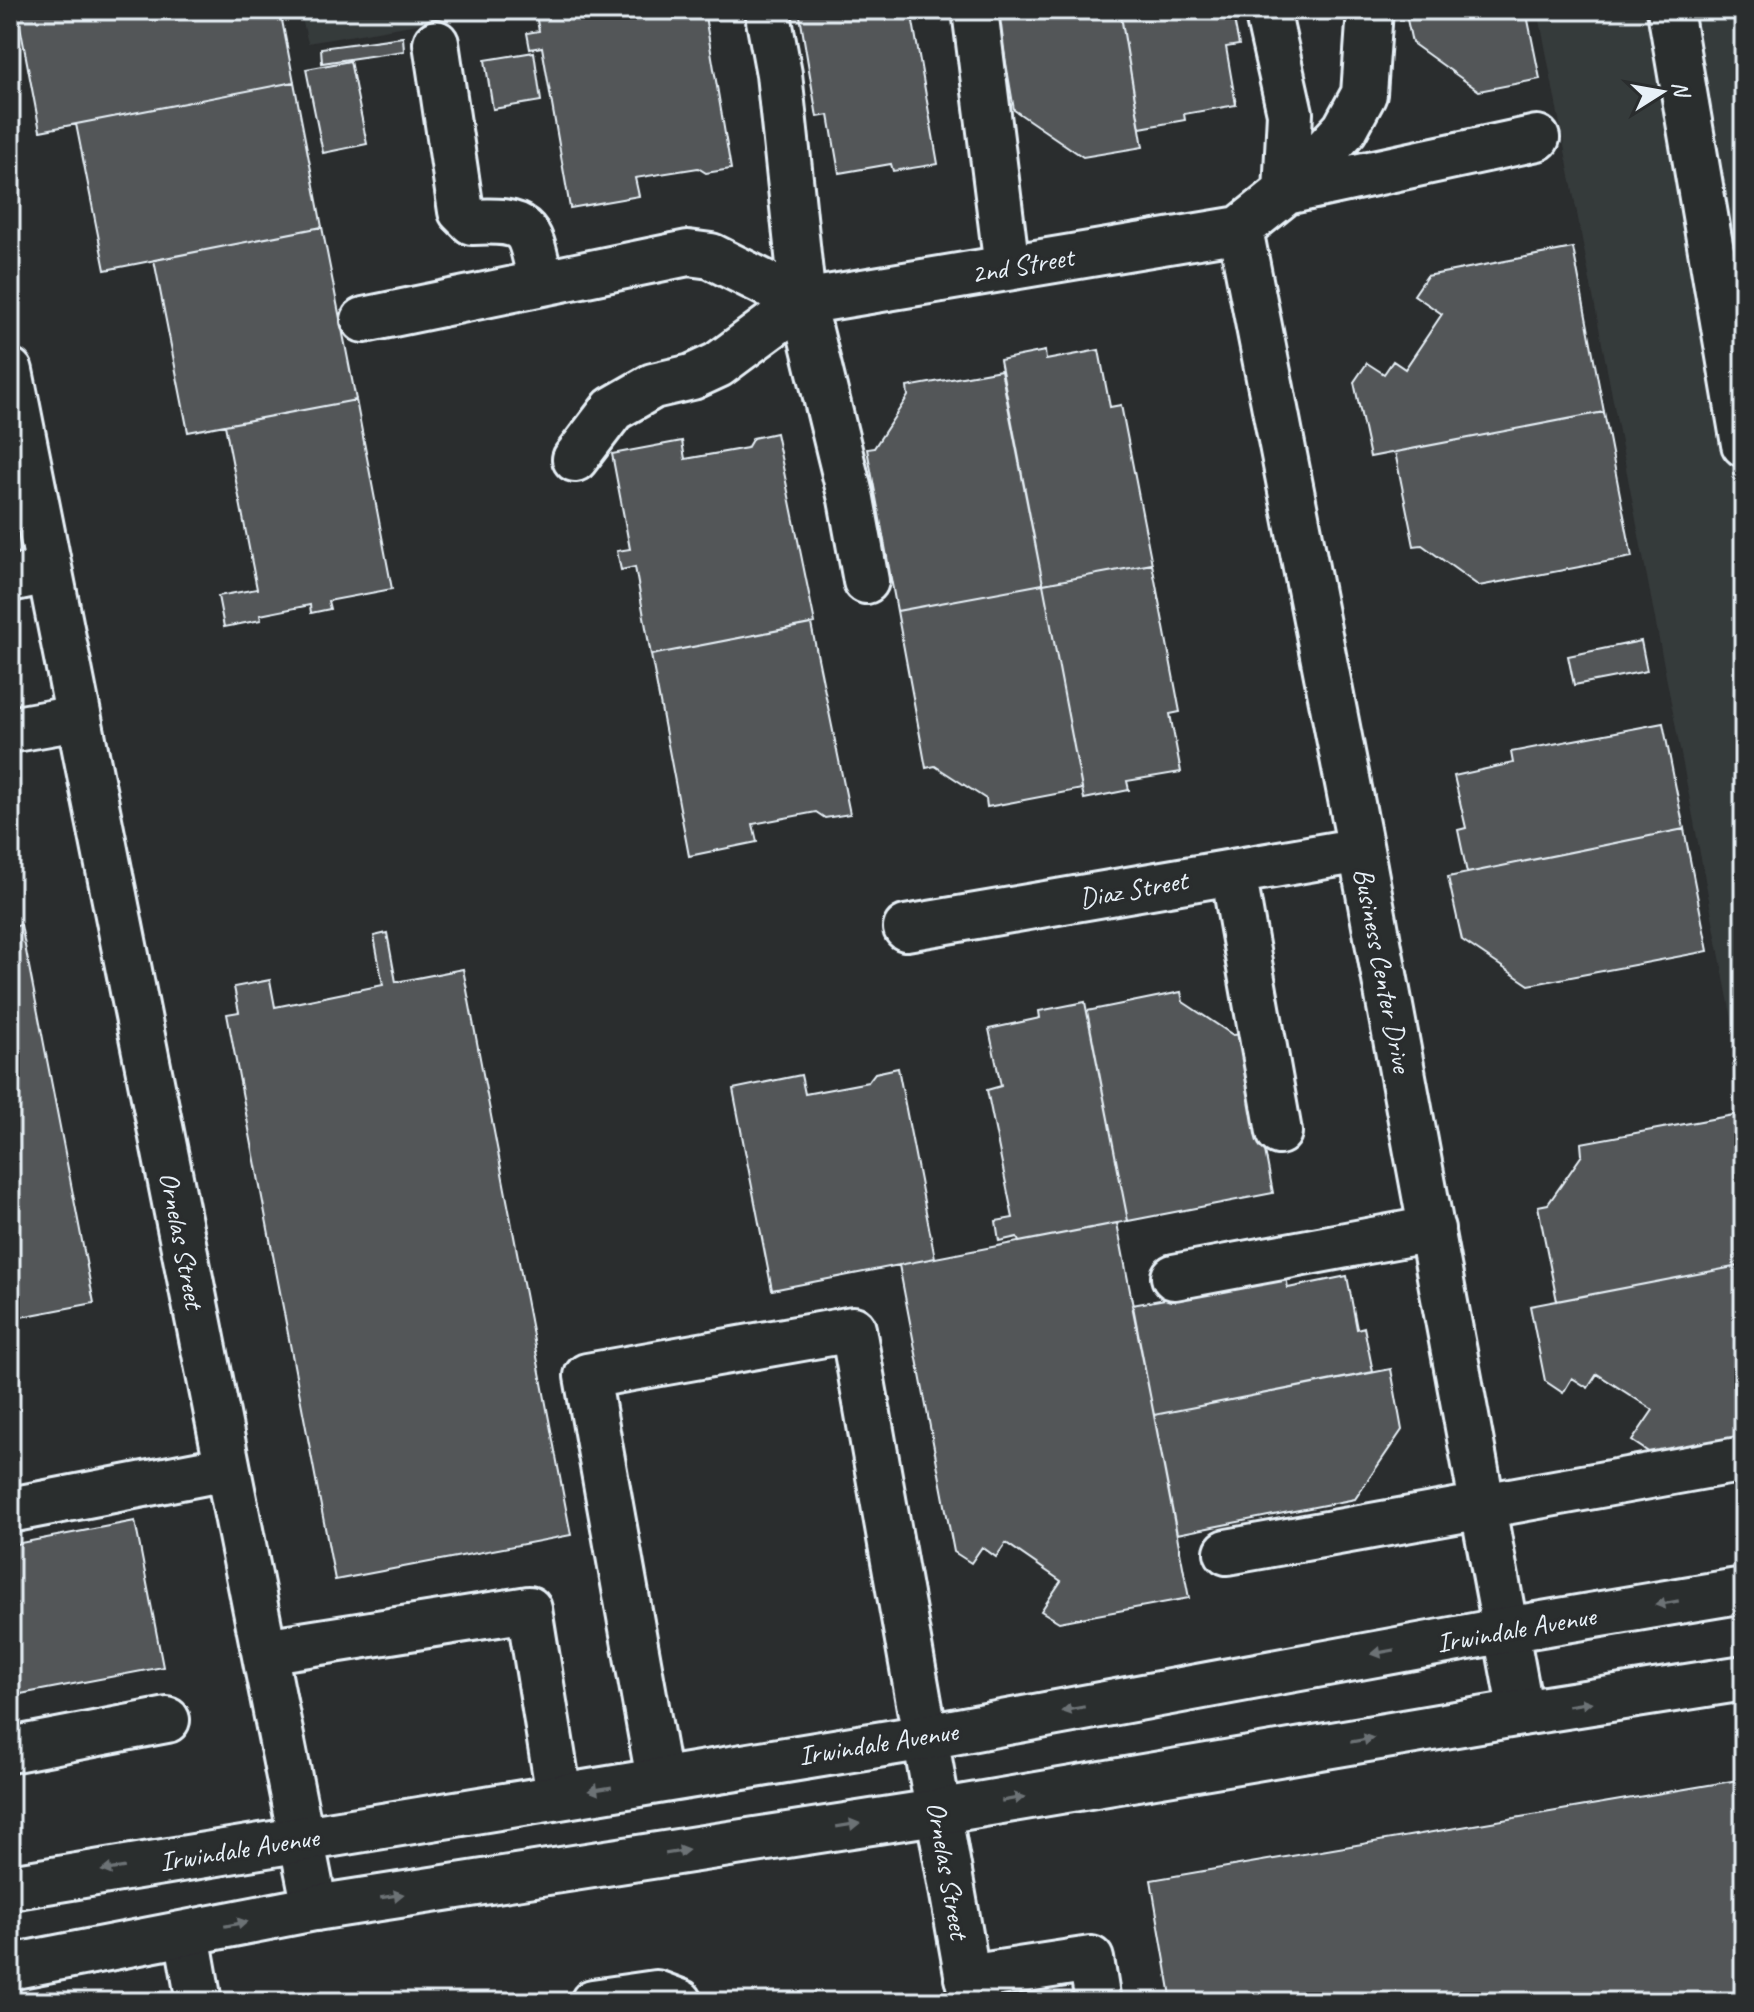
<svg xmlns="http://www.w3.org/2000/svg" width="1754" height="2012" font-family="Caveat,sans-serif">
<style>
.built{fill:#363a3b}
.building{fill:#535759;stroke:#e8f1f8;stroke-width:2}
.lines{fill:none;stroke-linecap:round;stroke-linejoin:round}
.minor-casing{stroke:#e8f1f8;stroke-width:50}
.major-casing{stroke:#e8f1f8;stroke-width:50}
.minor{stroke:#2a2d2e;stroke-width:44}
.major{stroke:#2a2d2e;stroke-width:44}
.oneway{fill:#6c7275}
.labels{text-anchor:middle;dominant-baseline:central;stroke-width:7;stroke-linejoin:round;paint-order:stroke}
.street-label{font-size:28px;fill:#e8f1f8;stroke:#2a2d2e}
</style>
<rect width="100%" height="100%" fill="#2a2d2e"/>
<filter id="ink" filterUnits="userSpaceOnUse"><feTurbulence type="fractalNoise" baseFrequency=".0125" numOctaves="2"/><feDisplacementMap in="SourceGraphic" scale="16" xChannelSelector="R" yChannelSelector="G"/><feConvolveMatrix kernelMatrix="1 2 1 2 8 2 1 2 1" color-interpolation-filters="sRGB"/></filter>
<g filter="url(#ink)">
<path class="built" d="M300,10H498L308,43Z
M1538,10H1744V1082Z"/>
<path class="building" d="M17,10H280L294,82L40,131Z
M535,10H704L731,169L706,173L698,168L635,178L639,196L570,208L542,47L530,49L527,33L539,31Z
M799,10H911L938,164L893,171L891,164L839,173L829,115L817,117Z
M997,10H1120L1143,147L1083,157L1014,110Z
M1120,10H1232L1239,45L1226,47L1236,105L1184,114L1185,120L1140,128Z
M1405,10H1526L1540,79L1479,91L1412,43Z
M403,37L404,51L322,63L321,48Z
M534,52L541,101L493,109L485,60Z
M350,61L367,144L323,153L306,69Z
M294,82L322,227L105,270L76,124Z
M322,227L356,400L188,432L154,260Z
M1573,248L1604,412L1370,457L1354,382L1367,363L1384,374L1393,361L1405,369L1442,314L1414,295L1427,276Z
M1744,267V353L1727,270Z
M1099,350L1110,407L1121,405L1152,564L1043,584L1000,360L1045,351L1046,360Z
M1001,370L1043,584L897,611L867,449L874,448L908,396L907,387Z
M356,400L392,589L328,601L330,609L311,613L310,605L260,615L261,620L224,627L218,596L257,589L225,425Z
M1604,412L1632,557L1479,586L1422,545L1414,546L1395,452Z
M776,433L815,623L651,655L635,567L621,570L617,551L630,549L612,454L682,441L685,459L747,448L753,438Z
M1152,564L1180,712L1170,714L1181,772L1127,781L1129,790L1084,799L1043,584Z
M1043,584L1082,789L987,807L986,799L935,766L926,768L897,611Z
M811,624L850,814L825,818L816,812L753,824L757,842L689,856L651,655Z
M1641,641L1647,671L1574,685L1568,656Z
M1663,723L1684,829L1467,873L1458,830L1466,828L1454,776L1513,763L1511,752Z
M1684,829L1708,951L1529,985L1462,940L1448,877Z
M21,925L94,1303L10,1319V927Z
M387,933L396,982L463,969L571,1535L335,1580L227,1014L239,1012L234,987L270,980L275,1007L383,985L374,936Z
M1181,992L1183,1002L1233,1035L1243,1034L1273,1193L1128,1221L1087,1011Z
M1085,1002L1128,1221L1019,1242L1017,1237L999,1241L996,1221L1013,1218L987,1090L1001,1086L989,1029L1040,1018L1039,1011Z
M898,1068L935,1258L772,1290L733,1089L801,1075L805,1094L868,1082L875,1073Z
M1739,1114L1744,1142V1265L1557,1301L1538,1206L1548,1204L1582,1155L1581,1143Z
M1117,1223L1189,1598L1059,1622L1041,1611L1061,1581L1006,1543L996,1557L982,1547L971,1563L954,1552L899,1265Z
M1744,1265V1436L1650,1453L1632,1441L1653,1410L1597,1374L1588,1388L1572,1378L1563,1393L1545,1381L1530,1306Z
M1347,1276L1357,1329L1364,1327L1373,1372L1154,1415L1132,1305L1286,1277L1288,1288Z
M1391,1369L1402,1430L1355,1499L1177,1534L1154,1415Z
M135,1521L163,1667L10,1696V1545Z
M1744,1779V2002H1172L1151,1880Z"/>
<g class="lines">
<g class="minor-casing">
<path id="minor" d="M975,10L1007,268
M1267,10L1290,113L1286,192
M1670,10L1744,444
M769,20L779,74L803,302L851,499L866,581
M436,43L461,211L472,222C532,219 529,229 541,283
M1286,192L1345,129L1364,94L1370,10
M1240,229L1361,850L1521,1713
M364,320L688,253L711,256L803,302
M10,371L315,1908
M575,459L613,409L653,386L692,377L718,365L803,302L1240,229L1286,192L1537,138
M10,579L48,571
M10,730L77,718
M1233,872L1279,1132
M906,928L1361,850
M1174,1277L1432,1229
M10,1510L227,1468
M1227,1552L1744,1459
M264,1651L529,1609L559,1796
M10,1750L167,1720
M659,1779L587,1376L853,1329L972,2002
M187,1934L199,2002
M967,1978L1091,1959L1098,2002
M593,2002L656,1993L680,2002"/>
</g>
<g class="major-casing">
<path id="major" d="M10,1887L926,1737L1506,1630L1744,1590
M10,1967L315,1908L936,1812L1521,1713L1744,1678"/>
</g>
<use href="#minor" class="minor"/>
<use href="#major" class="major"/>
</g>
<defs><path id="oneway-solid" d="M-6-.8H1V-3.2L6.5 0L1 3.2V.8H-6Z" transform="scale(2)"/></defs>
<g class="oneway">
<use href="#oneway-solid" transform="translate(1667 1603) rotate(170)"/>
<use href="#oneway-solid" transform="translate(1383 1652) rotate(170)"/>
<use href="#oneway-solid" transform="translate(1580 1704) rotate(-9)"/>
<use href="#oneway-solid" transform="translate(1073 1709) rotate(169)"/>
<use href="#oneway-solid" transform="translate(1362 1740) rotate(-10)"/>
<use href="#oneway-solid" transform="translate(600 1789) rotate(171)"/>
<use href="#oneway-solid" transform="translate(1013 1799) rotate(-10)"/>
<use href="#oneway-solid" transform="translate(848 1825) rotate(-9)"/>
<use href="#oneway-solid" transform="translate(677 1852) rotate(-9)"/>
<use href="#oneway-solid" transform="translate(113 1869) rotate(171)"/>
<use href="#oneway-solid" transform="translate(392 1896) rotate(-9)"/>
<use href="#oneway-solid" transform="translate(236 1924) rotate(-11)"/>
</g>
</g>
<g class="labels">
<g class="street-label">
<text transform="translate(1022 265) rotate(-10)">2nd Street</text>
<text transform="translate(1133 889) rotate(-10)">Diaz Street</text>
<text transform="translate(1383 970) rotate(79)">Business Center Drive</text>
<text transform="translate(182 1240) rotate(79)">Ornelas Street</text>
<text transform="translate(1516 1629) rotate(-10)">Irwindale Avenue</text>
<text transform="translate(878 1743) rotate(-9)">Irwindale Avenue</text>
<text transform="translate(239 1849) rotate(-9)">Irwindale Avenue</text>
<text transform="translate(948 1870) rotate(80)">Ornelas Street</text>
</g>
</g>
<rect width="1754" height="2012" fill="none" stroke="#2a2d2e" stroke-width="40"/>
<rect x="20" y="20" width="1714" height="1972" fill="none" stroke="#e8f1f8" stroke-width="3" filter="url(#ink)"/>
<g transform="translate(1662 92) rotate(79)" stroke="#2a2d2e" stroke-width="6" paint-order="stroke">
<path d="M0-6L14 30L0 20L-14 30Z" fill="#e8f1f8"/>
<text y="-12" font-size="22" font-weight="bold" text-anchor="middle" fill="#e8f1f8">N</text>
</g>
</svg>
